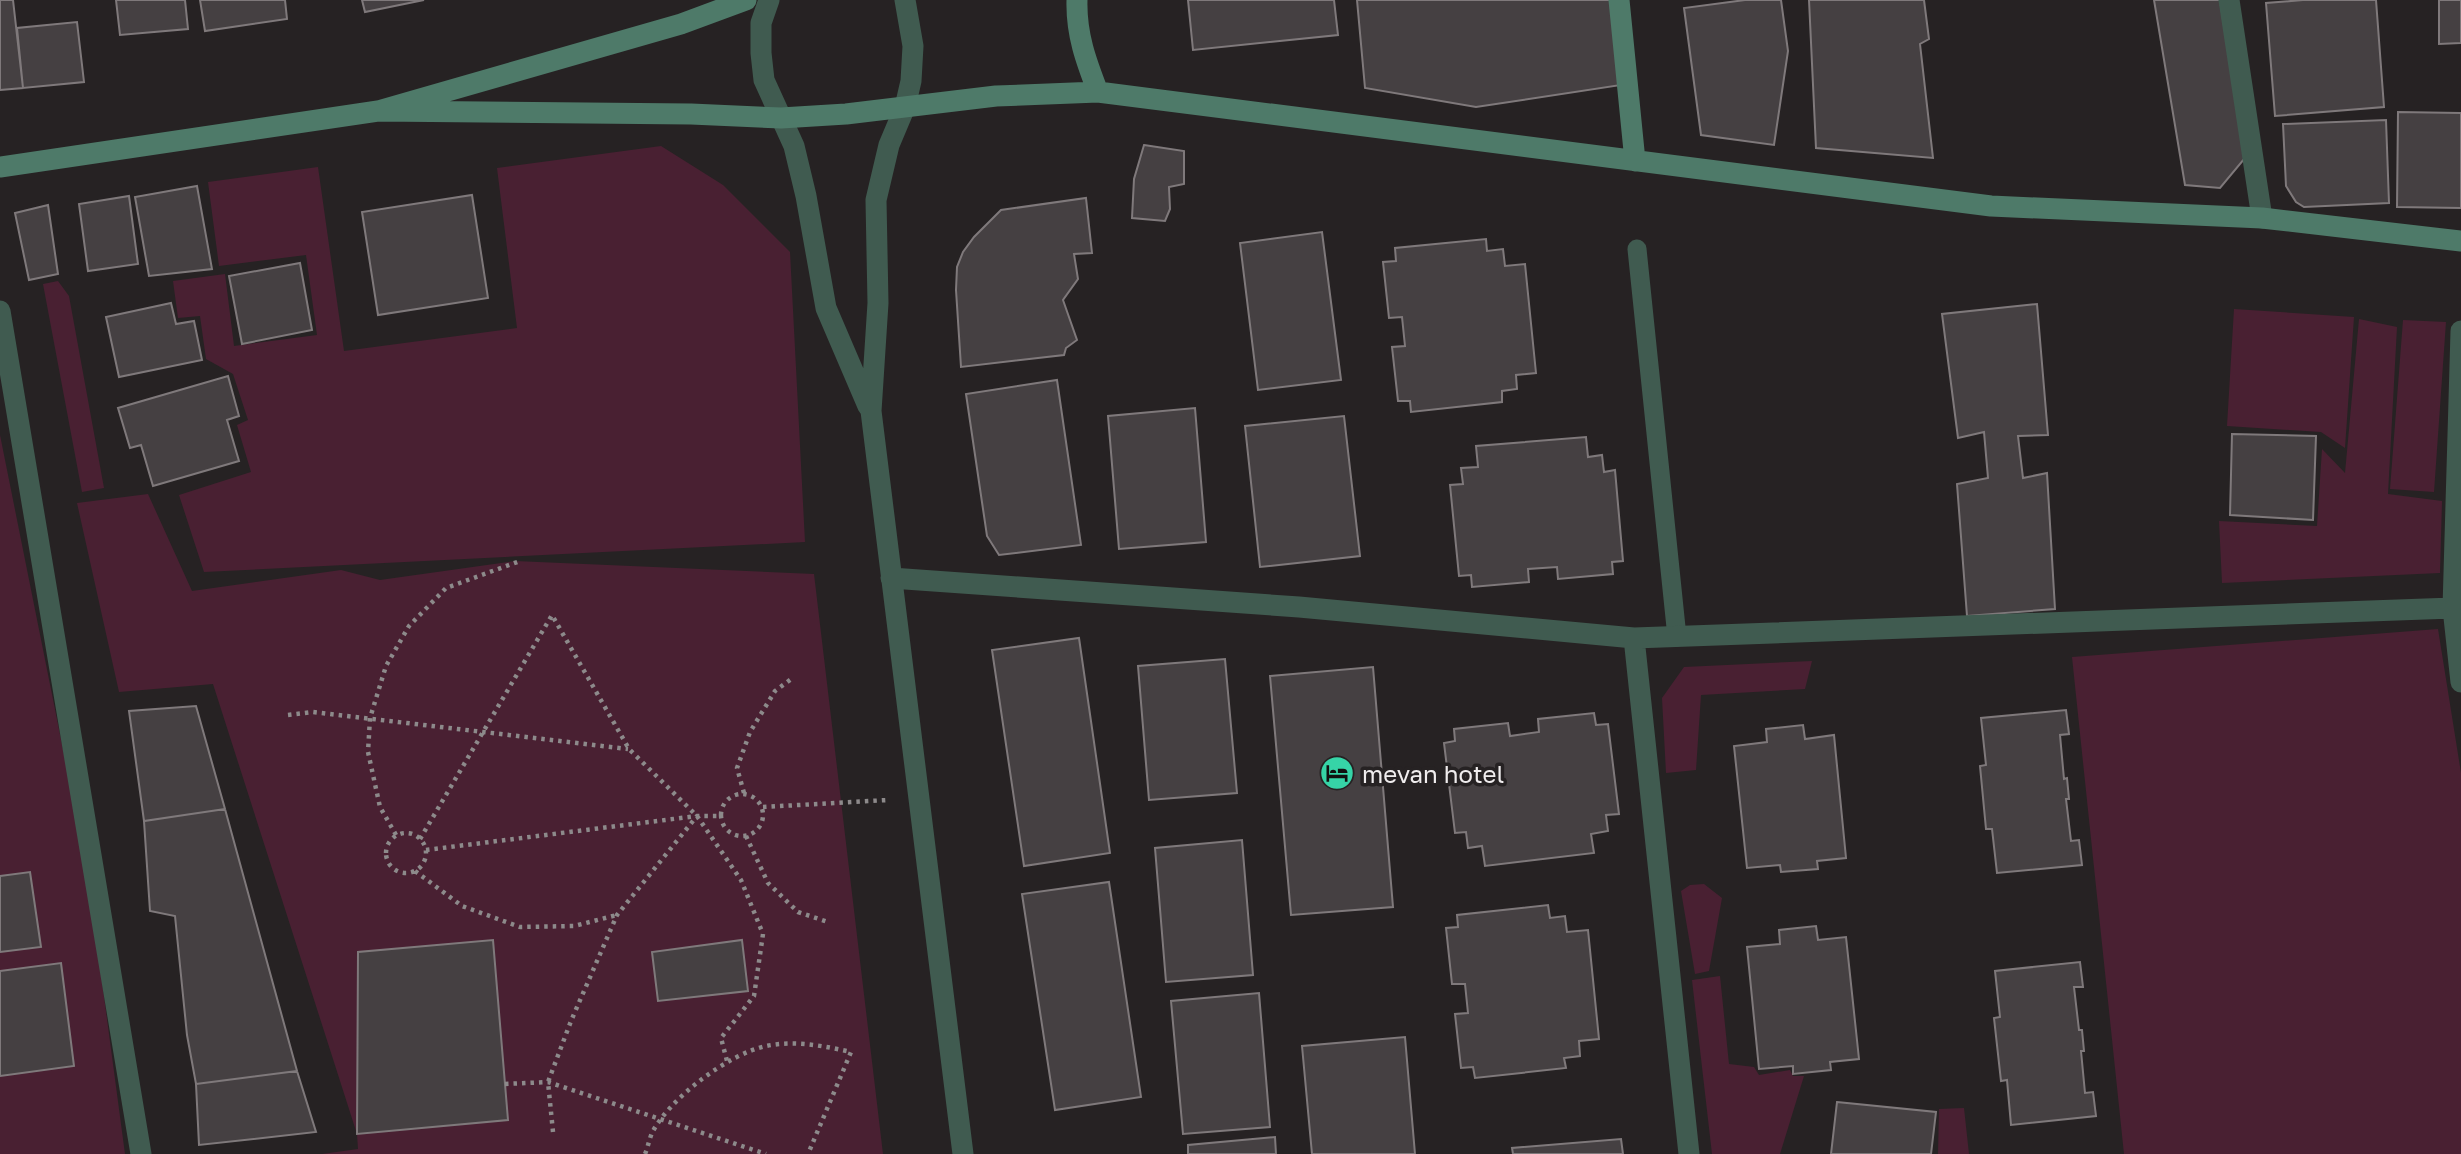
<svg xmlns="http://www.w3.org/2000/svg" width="2461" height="1154" font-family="'Golos Text',sans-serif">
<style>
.green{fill:#492032}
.building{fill:#454042;stroke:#7f797b;stroke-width:2}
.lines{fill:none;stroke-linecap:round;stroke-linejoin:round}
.path{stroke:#8d8a8b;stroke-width:4.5;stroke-dasharray:3.5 5;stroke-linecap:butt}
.lane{stroke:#405b50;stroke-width:19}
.street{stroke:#405b50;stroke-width:21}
.secondary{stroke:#4e7a69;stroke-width:21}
.labels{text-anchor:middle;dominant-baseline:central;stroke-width:7;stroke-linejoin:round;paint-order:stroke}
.poi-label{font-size:24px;fill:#f0edee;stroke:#262223;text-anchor:start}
</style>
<rect width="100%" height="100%" fill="#262223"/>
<path class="green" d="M661,146L723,185L790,252L805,542L204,572L179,495L251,472L237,425L248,420L233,374L206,359L200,316L178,318L173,281L225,274L234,346L317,335L306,255L219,266L208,182L318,167L344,351L517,328L497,168Z
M58,281L69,296L104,488L82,492L43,284Z
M2234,309L2354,317L2345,448L2321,432L2227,426Z
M2359,319L2397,327L2388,494L2442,501L2440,573L2222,583L2219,521L2317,526L2322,449L2345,473Z
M2403,320L2446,322L2434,492L2390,489Z
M0,435L87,869L125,1154H0Z
M148,494L192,591L341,570L380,580L515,561L814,574L883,1154H322L358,1149L357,1134L213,684L119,692L77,503Z
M2438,629L2461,773V1154H2124L2072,657Z
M1812,661L1805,689L1701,695L1696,770L1666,773L1662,698L1684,667Z
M1704,884L1722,898L1709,971L1695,974L1681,891L1690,885Z
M1720,976L1729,1064L1754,1067L1759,1075L1790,1070L1793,1076H1804L1780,1154H1712L1692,980Z
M1964,1108L1969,1154H1938L1939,1109Z"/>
<path class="building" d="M0,0H13L23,88L0,90Z
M116,0H185L188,29L120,35Z
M200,0H285L287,19L205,31Z
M362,0H424L365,12Z
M1188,0H1334L1338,35L1193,50Z
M1357,0H1611L1621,85L1476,107L1365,88Z
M1745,0H1781L1788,51L1774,145L1701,135L1684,8Z
M1809,0H1924L1929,39L1920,44L1933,158L1816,148Z
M2154,0H2220L2245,158L2220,188L2185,185Z
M2303,0H2376L2384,107L2275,116L2266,3Z
M2439,0H2461V43L2439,44Z
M77,22L84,82L23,88L17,28Z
M2398,112L2461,113V208L2397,207Z
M2386,120L2389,203L2304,207L2296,202L2286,186L2283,124Z
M1144,145L1184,151V184L1169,187L1170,209L1165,221L1132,218L1134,179Z
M197,186L212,269L149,276L135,197Z
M472,195L488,298L378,315L362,212Z
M129,196L138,264L88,271L79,204Z
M1086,198L1092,253L1074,254L1078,279L1063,300L1077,340L1066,348L1064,355L961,367L956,290L957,267L963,252L974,237L1001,210Z
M48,205L58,274L29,280L15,213Z
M1322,232L1341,380L1258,390L1240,243Z
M1486,239L1487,251L1503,249L1505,266L1525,264L1536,373L1516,375L1517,389L1502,391V402L1411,412L1410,401H1398L1392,347L1405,346L1402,317L1389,318L1383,262L1396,261L1395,248Z
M300,263L312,330L242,344L229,276Z
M171,303L176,324L194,321L202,360L119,377L106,317Z
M2037,304L2048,435L2018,436L2023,478L2047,473L2055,609L1967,616L1957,484L1988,478L1984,432L1958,438L1942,314Z
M228,376L239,416L227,420L239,461L153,486L141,445L130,448L118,408Z
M1057,380L1081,545L999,555L987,536L966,394Z
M1195,408L1206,542L1119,549L1108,416Z
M1344,416L1360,556L1260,567L1245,426Z
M2232,434L2316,436L2313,520L2230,515Z
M1586,437L1588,457L1602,455L1604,472L1615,470L1623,561L1612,562L1613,574L1558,579L1557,567L1528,569L1529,582L1472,587L1471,575L1459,576L1450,485L1463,484L1461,468L1478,467L1476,446Z
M1079,638L1110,853L1024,866L992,650Z
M1225,659L1237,793L1149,800L1138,666Z
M1373,667L1393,907L1291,915L1270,676Z
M196,706L225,809L144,821L129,711Z
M2066,710L2069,734L2060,735L2064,779L2067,778L2069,799H2066L2071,841L2079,840L2082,865L1997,873L1992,829H1986L1980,766L1986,765L1981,718Z
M1594,713L1596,725L1608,724L1619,814L1606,815L1608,831L1591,834L1594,853L1485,866L1482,846L1468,848L1466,832L1455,833L1444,743L1455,741L1454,729L1508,723L1510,736L1539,732L1538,719Z
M1803,725L1805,739L1834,735L1846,858L1817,861L1818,869L1781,872L1780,865L1747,868L1734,746L1767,742L1766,729Z
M225,809L297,1071L196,1084L187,1035L175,916L150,911L144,821Z
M1242,840L1253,975L1166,982L1155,848Z
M30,872L41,947L0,952V876Z
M1109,882L1141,1097L1055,1110L1022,894Z
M1548,905L1550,918L1565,916L1567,932L1588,930L1599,1039L1579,1041L1580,1056L1564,1058L1566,1068L1475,1078L1473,1067L1461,1068L1455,1014L1468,1013L1465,984H1452L1446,928L1458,927L1457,915Z
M1816,926L1818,940L1846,937L1859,1059L1830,1062L1831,1070L1793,1074V1066L1759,1069L1747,947L1780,944L1779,930Z
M493,940L508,1120L357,1134L358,952Z
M742,940L748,991L658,1001L652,952Z
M2080,962L2083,987H2074L2079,1030H2082L2084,1051H2081L2085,1093L2093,1092L2096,1116L2011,1125L2007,1080L2001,1081L1994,1018L2000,1017L1995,971Z
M61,963L74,1066L0,1076V971Z
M1259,993L1270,1127L1183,1134L1171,1001Z
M1405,1037L1415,1154H1312L1302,1046Z
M297,1071L316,1132L199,1145L196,1084Z
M1837,1102L1936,1112L1931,1154H1831Z
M1275,1137L1276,1154H1188V1145Z
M1621,1139L1623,1154H1513L1512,1148Z"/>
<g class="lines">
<path class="path" d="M288,715L313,712L628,749
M744,793L737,768L750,732L775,691L794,677
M721 815a21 21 0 1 1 42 0a21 21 0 1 1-42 0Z
M763,807L888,800
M386 853a20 20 0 1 1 40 0a20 20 0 1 1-40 0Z
M396,835L380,807L368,752L370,718L386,666L409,626L446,588L520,561
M746,836L768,883L798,912L828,922
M420,839L552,615L629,749L697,816L741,880L763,934L754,996L721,1038L727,1061
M426,850L697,816H720
M415,871L462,906L520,927L574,926L617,915
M505,1084L548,1082L766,1154
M553,1132L548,1082L571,1021L617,915L697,816
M645,1154C648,1147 649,1140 652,1133C669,1099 728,1054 766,1046C795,1040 824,1046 851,1052L808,1154"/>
<path class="lane" d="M1637,249L1677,637"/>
<path class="street" d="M769,0L761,23V53L764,80L794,146L806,196L826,308L868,406
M905,0L913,46L911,81L905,107L889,145L876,200L878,303L871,411L963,1154
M2229,0L2262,218
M0,311L141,1154
M2461,331L2453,608L2461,682
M891,578L1299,607L1634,638L2453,608
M1634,638L1689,1154"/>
<path class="secondary" d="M1077,0C1076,34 1086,61 1098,92
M1619,0L1635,161
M378,111L691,114L781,118L846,114L996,96L1098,92L1991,206L2262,218L2461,241
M0,167L378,111L681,24L746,0"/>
</g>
<defs>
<g id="hotel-disc" transform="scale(1.75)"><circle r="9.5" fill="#36d4a7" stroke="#262223"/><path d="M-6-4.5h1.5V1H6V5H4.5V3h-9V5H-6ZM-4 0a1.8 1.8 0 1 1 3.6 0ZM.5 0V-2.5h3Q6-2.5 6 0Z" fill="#111"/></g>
</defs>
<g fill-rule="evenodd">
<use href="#hotel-disc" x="1337" y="773"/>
</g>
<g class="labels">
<g class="poi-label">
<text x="1362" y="773">mevan hotel</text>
</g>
</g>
</svg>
